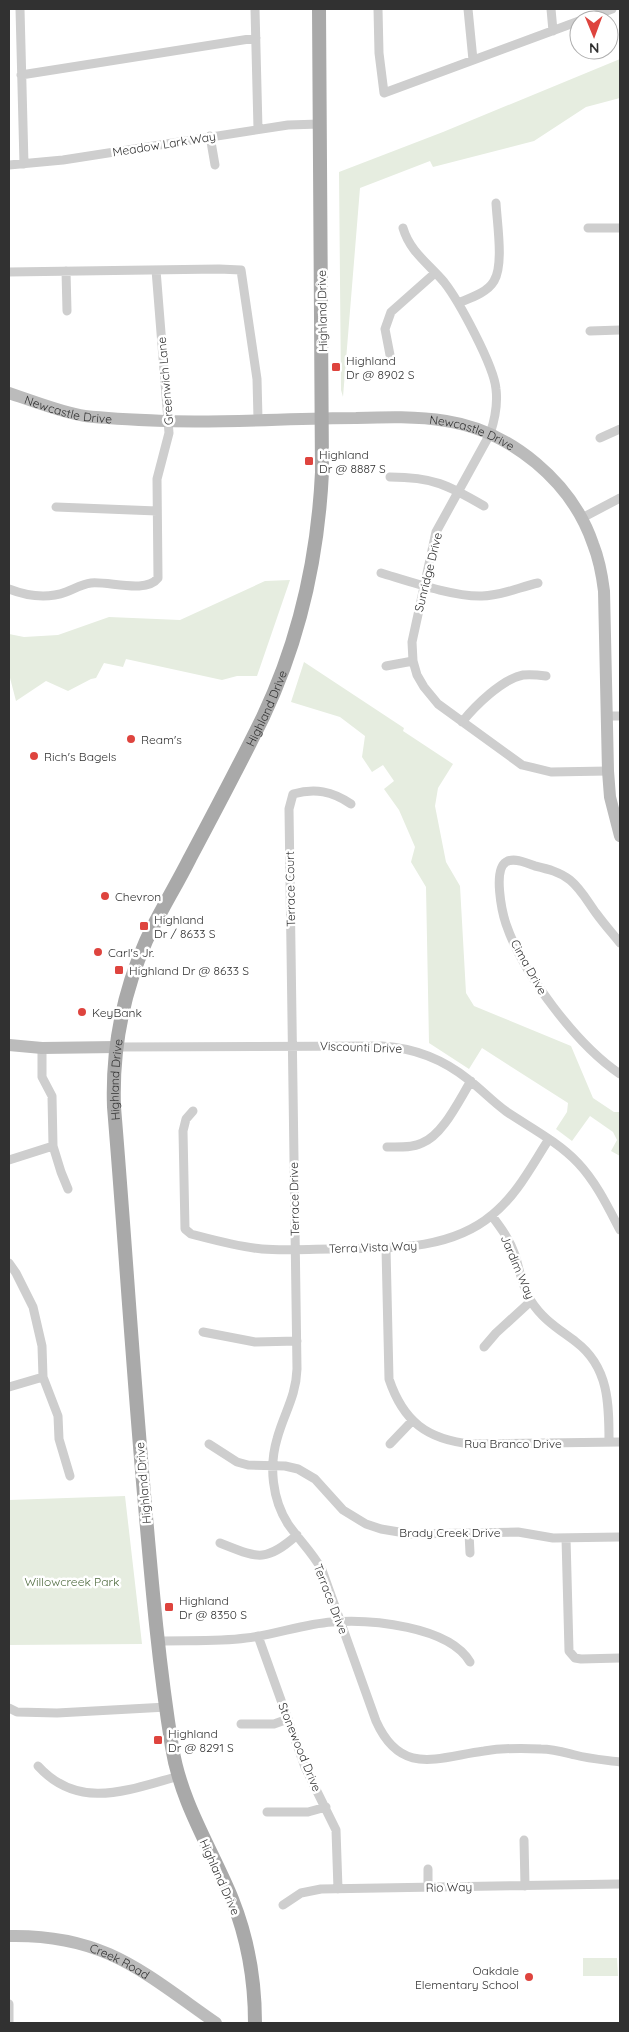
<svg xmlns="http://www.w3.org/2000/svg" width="629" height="2032" font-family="Quicksand,sans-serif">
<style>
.green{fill:#e6ede0}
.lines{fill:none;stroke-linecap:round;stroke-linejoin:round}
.street{stroke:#cecece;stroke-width:9}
.secondary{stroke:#bbb;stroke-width:12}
.primary{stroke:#a9a9a9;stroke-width:14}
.poi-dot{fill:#de443e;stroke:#fff;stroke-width:2}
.labels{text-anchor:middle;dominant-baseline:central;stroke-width:5;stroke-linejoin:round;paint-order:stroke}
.street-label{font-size:12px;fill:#313131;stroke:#fff}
.poi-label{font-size:12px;fill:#313131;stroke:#fff;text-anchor:start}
.park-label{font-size:12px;fill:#506c40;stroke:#fff}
</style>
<rect width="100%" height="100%" fill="#fff"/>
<path class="green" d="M620,59V98L586,107L534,141L433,167L430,161L360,188L343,397L341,390L339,172L443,132Z
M290,580L257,676H237L222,680L126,659L123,667L104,663L96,678L91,679L68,691L46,681L16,701L9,674V634L24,637L58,635L109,617L180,620L265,581Z
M304,662L404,728L403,731L453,764L438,788L435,806L446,862L460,886L466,993L474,1006L571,1046L593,1098L614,1112H620V1156L611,1151L617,1140L613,1132L590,1116L572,1141L556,1129L567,1112L568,1103L482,1048L469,1069L429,1043L426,887L411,862L415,847L399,810L384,789L394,781L383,765L372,772L362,757L365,736L340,717L291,702Z
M125,1496L142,1644L9,1645V1500Z
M583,1958H617L618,1976H583Z"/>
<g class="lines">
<path class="street" d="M20,9L24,164
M255,9L258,129
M378,9L379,53L384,93L579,21
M468,9L473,60
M551,9L553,31
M582,20L612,9
M21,75L256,38
M210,136L215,165
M9,165L63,160L288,125L320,124
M403,228C410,252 429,264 444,282C459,301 494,366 496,389C498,405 495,419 490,434L436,532L412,642L413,661L417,675L424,687L438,704L522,765L551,772L608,771
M588,228H620
M66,271L67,311
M9,272L219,269L241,270L257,379L258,419
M458,303C470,298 487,293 494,281C504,265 497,223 496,203
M590,331L620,330
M390,355L385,329L391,312L435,273
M600,438L620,429
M390,477C433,477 448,485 484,506
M56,507L157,511
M582,518L620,498
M381,573C408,581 454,597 482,596C501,596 520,587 538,583
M9,589C27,596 47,599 66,592C74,589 82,584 91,583C109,581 146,594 158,578L157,479L169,433L156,270
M386,666L413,661
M607,716H620
M462,722C475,706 502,679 523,675C531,674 539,675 546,676
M351,804C332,791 315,788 293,794L289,809L297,1369C296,1397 284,1413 277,1439C269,1466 272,1499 288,1524C299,1540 313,1553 322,1570L376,1721C401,1777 438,1757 484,1751C503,1748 523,1748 541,1749C553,1749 563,1752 575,1755C590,1759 605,1760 620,1762
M620,943C612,933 604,924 596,913C588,902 581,889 570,880C560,872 548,869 535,866C527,863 514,857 506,862C493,870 502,912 506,924C523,974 577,1045 620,1074
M117,1047L382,1046C415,1048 443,1059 469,1080C482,1090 493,1102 507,1112C531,1128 558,1142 578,1163C596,1182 608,1207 620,1230
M42,1048V1077L52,1096L53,1146L61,1172L68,1189
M193,1111L186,1119L183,1131L185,1229L191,1234C214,1240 239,1247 262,1249C285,1251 309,1249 331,1249C385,1248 448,1252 492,1215C517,1195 532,1165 549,1139
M387,1147C399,1147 412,1148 422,1143C443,1135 459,1100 471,1081
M9,1160L53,1146
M492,1216C501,1228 510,1240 515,1255C520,1271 522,1287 531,1301C543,1320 559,1329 576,1342C609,1367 609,1404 609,1442
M386,1248L389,1379C403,1421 427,1440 472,1444L620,1442
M9,1263L16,1273L33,1307L42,1346L43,1377L58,1416L59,1439L70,1476
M203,1332L255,1342L297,1341
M484,1347L496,1333L531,1301
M9,1387L43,1377
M209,1444L237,1462L248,1465L285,1466L298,1469L315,1479L343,1510L366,1524L381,1529L411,1534L518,1532L553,1538L620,1537
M390,1444L412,1421
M469,1533L470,1553
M566,1538L569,1651L575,1658L581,1659L620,1658
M220,1543C258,1558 265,1563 297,1535
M258,1636L305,1767L336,1830L338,1889
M158,1641C187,1640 217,1642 246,1638C275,1635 303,1624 332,1622C370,1619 449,1626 470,1662
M9,1708L17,1712L57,1713L167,1707
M241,1724H274L288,1719
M38,1766C79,1811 128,1790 179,1776
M267,1812H308L326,1807
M524,1840L525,1886
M428,1869V1887
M283,1905L301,1893L321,1889L620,1884
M9,2004V2023"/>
<g class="secondary">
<path id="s1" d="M9,393C30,400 63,413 85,416C111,419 140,420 167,421C230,423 293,418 356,418C386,417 417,416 446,421C511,431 572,482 593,544C599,559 602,575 604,591L608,771L610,797L620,836"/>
<path d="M9,1045L42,1048L117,1047"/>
<path id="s2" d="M9,1936C104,1934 143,1972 216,2023"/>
</g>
<path class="primary" id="s3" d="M255,2023C255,1981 248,1939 232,1899C211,1848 181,1803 172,1747C159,1667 152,1586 145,1505C133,1372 125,1239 114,1107C112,1050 123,993 146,941C159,913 176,886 190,858C215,811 240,764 263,717C299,641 318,556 322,472L319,9"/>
</g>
<g class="poi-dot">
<rect x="331" y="362" width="10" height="10" rx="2.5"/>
<rect x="304" y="456" width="10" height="10" rx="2.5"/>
<circle cx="131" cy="739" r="5"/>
<circle cx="34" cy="756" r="5"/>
<circle cx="105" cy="896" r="5"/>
<rect x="139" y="921" width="10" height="10" rx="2.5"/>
<circle cx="98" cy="952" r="5"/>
<rect x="114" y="965" width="10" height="10" rx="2.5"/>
<circle cx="82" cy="1012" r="5"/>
<rect x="164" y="1602" width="10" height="10" rx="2.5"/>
<rect x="153" y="1735" width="10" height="10" rx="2.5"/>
<circle cx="529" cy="1977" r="5"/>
</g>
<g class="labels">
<g class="street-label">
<text transform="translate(164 144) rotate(-9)">Meadow Lark Way</text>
<text transform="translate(322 311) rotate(-91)">Highland Drive</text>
<text transform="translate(165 381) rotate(-95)">Greenwich Lane</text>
<text stroke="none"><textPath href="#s1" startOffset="62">Newcastle Drive</textPath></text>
<text stroke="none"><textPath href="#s1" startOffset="469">Newcastle Drive</textPath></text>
<text transform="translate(428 572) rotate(-76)">Sunridge Drive</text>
<text stroke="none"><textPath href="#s3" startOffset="1366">Highland Drive</textPath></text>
<text transform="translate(290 889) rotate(-91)">Terrace Court</text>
<text transform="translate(529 967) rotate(61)">Cima Drive</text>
<text transform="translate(361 1047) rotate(2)">Viscounti Drive</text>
<text stroke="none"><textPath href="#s3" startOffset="961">Highland Drive</textPath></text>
<text transform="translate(294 1199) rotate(-91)">Terrace Drive</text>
<text transform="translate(373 1247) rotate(-2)">Terra Vista Way</text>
<text transform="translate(518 1267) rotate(67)">Jardim Way</text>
<text x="513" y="1443">Rua Branco Drive</text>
<text transform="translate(143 1483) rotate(-95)">Highland Drive</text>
<text x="450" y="1532">Brady Creek Drive</text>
<text transform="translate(331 1599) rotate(69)">Terrace Drive</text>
<text transform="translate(300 1747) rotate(68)">Stonewood Drive</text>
<text transform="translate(220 1877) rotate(66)">Highland Drive</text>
<text transform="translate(449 1887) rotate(-1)">Rio Way</text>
<text stroke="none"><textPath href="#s2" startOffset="115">Creek Road</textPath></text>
</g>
<g class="poi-label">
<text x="346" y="360">Highland<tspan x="346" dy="14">Dr @ 8902 S</tspan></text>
<text x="319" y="454">Highland<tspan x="319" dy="14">Dr @ 8887 S</tspan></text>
<text x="141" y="739">Ream's</text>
<text x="44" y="756">Rich's Bagels</text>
<text x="115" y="896">Chevron</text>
<text x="154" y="919">Highland<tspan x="154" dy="14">Dr / 8633 S</tspan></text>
<text x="108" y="952">Carl's Jr.</text>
<text x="129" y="970">Highland Dr @ 8633 S</text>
<text x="92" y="1012">KeyBank</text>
<text x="179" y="1600">Highland<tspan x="179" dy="14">Dr @ 8350 S</tspan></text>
<text x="168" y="1733">Highland<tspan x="168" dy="14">Dr @ 8291 S</tspan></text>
<text x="519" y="1970" text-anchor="end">Oakdale<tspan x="519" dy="14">Elementary School</tspan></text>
</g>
<g class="park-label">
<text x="72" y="1581">Willowcreek Park</text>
</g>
</g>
<rect width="629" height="2032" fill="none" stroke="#313131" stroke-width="20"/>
<g transform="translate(594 35) rotate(179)"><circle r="24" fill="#ffffff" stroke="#adadad"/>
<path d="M0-4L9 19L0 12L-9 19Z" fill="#de443e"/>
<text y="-8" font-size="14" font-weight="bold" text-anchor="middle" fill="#313131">N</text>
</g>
</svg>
